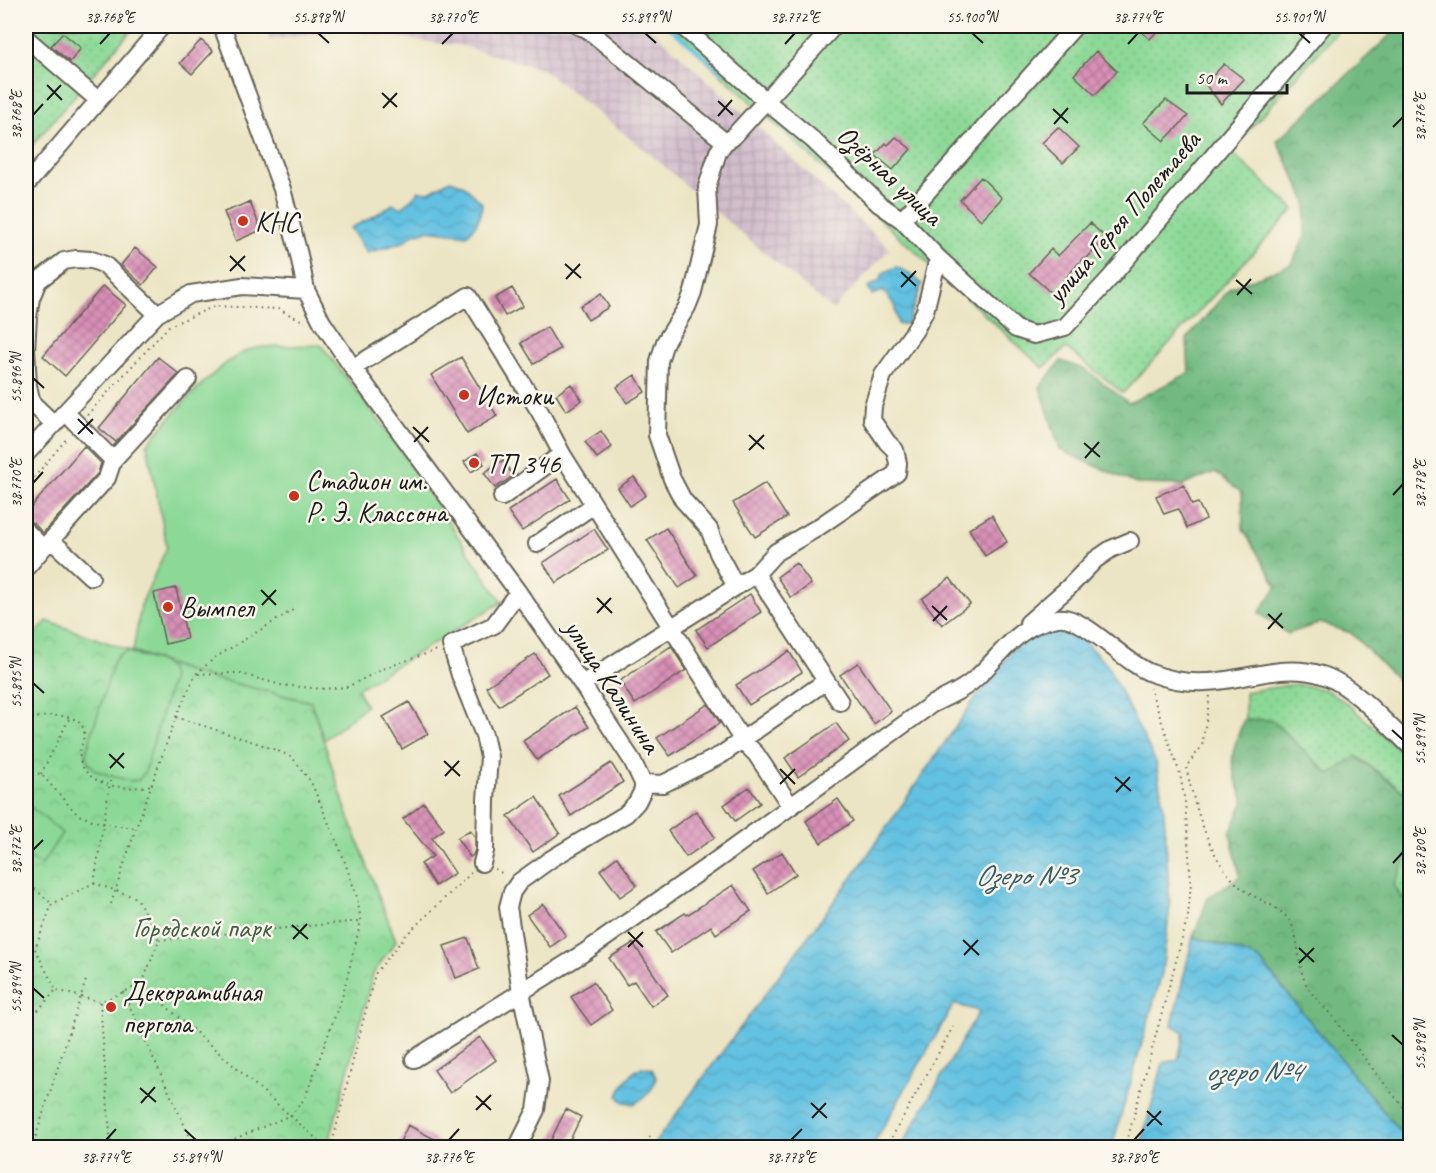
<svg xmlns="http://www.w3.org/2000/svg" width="1436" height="1173" font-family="Caveat,sans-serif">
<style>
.industrial{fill:url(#industrial-grid)}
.grass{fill:url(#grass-dots);stroke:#547a5a;stroke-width:1.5}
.forest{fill:url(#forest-crowns);stroke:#466a4e;stroke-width:1.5}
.park{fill:url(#park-crowns);stroke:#547a5a;stroke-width:1.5}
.pitch{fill:#8cd997;stroke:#547a5a;stroke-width:1.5}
.water{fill:url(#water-waves);stroke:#406e7e;stroke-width:1.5}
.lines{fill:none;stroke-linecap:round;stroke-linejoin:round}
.stream{stroke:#63c1e1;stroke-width:4}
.building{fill:url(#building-cross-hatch)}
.minor-casing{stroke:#656257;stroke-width:20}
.path{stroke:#656257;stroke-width:2;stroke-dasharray:1.5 4.5;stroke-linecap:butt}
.minor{stroke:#fff;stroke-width:16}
.ticks{fill:none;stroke:#1c1c1c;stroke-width:2}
.poi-dot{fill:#c8321e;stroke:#fbf7ec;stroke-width:2}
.labels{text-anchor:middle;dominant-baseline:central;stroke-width:5;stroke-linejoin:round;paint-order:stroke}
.street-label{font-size:28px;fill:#1c1c1c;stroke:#fbf7ec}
.poi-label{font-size:28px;fill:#1c1c1c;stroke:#fbf7ec;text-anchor:start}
.park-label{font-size:28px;fill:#435e47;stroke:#fbf7ec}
.water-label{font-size:30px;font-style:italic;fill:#385e6b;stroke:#fbf7ec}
.neatline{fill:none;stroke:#1c1c1c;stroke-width:2}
.ticks-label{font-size:15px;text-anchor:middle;fill:#1c1c1c}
</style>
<defs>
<pattern id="industrial-grid" width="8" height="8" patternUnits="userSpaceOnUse" patternTransform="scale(1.5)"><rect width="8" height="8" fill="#d1bdcb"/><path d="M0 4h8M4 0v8" fill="none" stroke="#b3a2ae"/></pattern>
<pattern id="grass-dots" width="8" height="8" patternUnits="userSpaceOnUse" patternTransform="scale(1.5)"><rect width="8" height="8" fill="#8cd997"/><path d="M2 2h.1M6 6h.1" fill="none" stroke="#78ba82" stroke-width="1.8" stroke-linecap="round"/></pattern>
<pattern id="forest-crowns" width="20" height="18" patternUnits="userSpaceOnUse" patternTransform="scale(1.5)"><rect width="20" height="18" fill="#71b980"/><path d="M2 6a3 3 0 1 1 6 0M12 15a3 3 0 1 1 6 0" fill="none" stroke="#619e6e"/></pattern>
<pattern id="park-crowns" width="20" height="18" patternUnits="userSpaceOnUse" patternTransform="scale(1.5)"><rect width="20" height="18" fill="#8cd997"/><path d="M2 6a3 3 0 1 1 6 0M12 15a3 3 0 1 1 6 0" fill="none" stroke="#78ba82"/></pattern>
<pattern id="water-waves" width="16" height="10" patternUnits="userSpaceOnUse" patternTransform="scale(1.5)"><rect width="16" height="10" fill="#63c1e1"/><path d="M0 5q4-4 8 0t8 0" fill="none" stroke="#55a5c0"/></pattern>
<pattern id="building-cross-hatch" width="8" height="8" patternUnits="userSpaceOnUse" patternTransform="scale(1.5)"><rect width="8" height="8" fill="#d990b7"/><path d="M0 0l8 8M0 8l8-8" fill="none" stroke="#af7594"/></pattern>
</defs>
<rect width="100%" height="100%" fill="#fbf7ec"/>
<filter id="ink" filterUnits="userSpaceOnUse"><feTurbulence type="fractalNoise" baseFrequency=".0167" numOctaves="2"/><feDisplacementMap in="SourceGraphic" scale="12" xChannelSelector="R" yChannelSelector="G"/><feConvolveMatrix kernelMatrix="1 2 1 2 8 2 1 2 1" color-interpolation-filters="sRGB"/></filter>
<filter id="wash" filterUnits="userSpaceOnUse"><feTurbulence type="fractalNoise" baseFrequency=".008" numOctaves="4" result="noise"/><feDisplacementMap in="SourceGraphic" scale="24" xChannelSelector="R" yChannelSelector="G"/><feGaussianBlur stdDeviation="1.35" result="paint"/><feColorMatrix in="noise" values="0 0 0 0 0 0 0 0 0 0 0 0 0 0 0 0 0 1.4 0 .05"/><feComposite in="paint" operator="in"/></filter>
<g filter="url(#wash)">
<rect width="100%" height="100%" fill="#ece5c5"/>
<path class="industrial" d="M267,26H643L657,34L890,249L833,310L709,206L654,157L542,69L462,46L340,30L269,40Z"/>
<path class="grass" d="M26,26H135L26,152Z
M668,26H1342L1230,151L1294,209L1123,393L1066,348L1043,368Z
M1297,684L1326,690L1347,703L1410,760V802L1408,795L1357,756L1330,775L1272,721L1245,719V692Z
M1410,846V895L1403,900L1394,885Z"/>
<path class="forest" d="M1400,26H1410V693L1351,633L1320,623L1288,634L1259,613L1277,586L1243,529L1242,493L1215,472L1184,485L1136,484L1060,450L1040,387L1061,361L1086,370L1129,403L1189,373L1187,339L1230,288L1292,264L1305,235L1306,201L1277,141Z
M1244,719L1272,720L1330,775L1356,756L1408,795L1410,802L1409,852L1394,885L1402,899L1410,895V1144L1259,959L1230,948L1193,937L1208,898L1240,876L1230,833L1244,801C1228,760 1229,760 1244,719Z"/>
<path class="park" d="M47,621L196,674L311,702L345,807L396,941L373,974L328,1147H26V644Z"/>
<path class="pitch" d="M321,345L388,432L502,602L357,689L366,706L324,740L311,702L196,674L133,651L141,605L167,547L147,445C168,419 220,358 252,349C267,345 303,346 321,345Z
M127,652L161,662L170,670L172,678L145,771L139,780L131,781L111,776L95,770L89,763L86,753L114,661L119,655Z
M26,803L62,833L41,866L26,855Z"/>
<path class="water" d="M450,180L462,184L482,203C481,217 477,225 467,235L428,230L414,234L403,242L367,253L350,228L371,218L393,204L402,208L419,191L429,192Z
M896,267L911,274L922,284L907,324H898L894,304L883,291L872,295L868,288L880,280L883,273Z
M1058,629L1083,640L1107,665L1156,762L1164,811L1170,906L1162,973L1112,1147H901L979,1011L954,1004L872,1147L651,1148L858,869L974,700L1021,640L1040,630Z
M1193,937L1230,948L1259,959L1410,1144V1147H1140L1163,1063L1178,1060L1184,1032L1172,1025Z
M642,1067L652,1069L656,1077C654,1090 644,1099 633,1104L622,1101L618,1096C623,1083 629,1074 642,1067Z"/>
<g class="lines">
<path class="stream" d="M668,26L722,72"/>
</g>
<g id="blocks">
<path class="building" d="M1134,26H1162L1150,39Z
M63,33L81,48L70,62L51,46Z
M201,40L213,51L192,74L180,63Z
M1096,51L1117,71L1095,95L1074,75Z
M1224,64L1244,79L1221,104L1205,84Z
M1166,100L1188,116L1164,141L1143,123Z
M1058,127L1079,147L1063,163L1042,143Z
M896,137L911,149L893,170L875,155L886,143L888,145Z
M981,177L1002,198L981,220L960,200Z
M250,202L261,230L236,241L224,212Z
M1090,223L1106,238L1085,260L1083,258L1052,294L1029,273L1051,249L1058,256Z
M135,248L158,267L143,285L121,265Z
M103,286L126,305L65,376L43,356Z
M512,288L523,306L505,316L495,298Z
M601,294L609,307L588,320L580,306Z
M547,327L560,349L534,364L521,343Z
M158,357L179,374L116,442L99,428Z
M461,357L497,416L467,434L431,375Z
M635,375L645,392L627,403L617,387Z
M571,384L582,400L566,411L556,395Z
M601,431L612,447L597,458L585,442Z
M84,446L101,463L98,473L43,533L33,523L26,520V513Z
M477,453L484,464L471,472L464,462Z
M503,460L513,476L495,488L484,473Z
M634,477L646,495L630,506L618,488Z
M557,479L570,499L522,531L508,511Z
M765,483L787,517L755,537L733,503Z
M1184,485L1192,505L1198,503L1206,519L1187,528L1178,509L1164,514L1156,496Z
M992,515L1007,542L985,556L969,529Z
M666,528L697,576L679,588L647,540Z
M594,529L608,550L556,583L543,563Z
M796,563L811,584L791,598L777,577Z
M950,578L970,604L942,625L922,599Z
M176,588L187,639L165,644L154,593Z
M750,594L761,612L708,647L696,630Z
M671,646L686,670L635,704L620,681Z
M789,651L802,672L749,705L736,685Z
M535,654L548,674L499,706L486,687Z
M858,663L891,711L874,724L840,675Z
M409,702L428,734L402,749L383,717Z
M708,704L720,723L670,756L657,738Z
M575,707L589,727L537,760L523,741Z
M836,723L849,741L798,777L785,758Z
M611,763L623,782L571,816L559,796Z
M749,787L760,803L735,821L724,805Z
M536,797L560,833L533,852L508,816Z
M838,799L853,821L821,843L806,821Z
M424,803L444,829L432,838L455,873L435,886L421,864L433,856L403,819Z
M696,811L715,837L686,857L668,831Z
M470,830L475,837V850L473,855L470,857L457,838Z
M782,852L796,874L768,893L753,871Z
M617,857L637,885L620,897L600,870Z
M733,885L751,911L716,934L711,926L671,953L656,932L685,913L687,915Z
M543,904L566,936L550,947L527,915Z
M468,938L479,969L456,978L444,946Z
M633,943L668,995L651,1006L634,981L627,985L609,958Z
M593,982L612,1010L591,1025L571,997Z
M480,1037L496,1060L450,1093L434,1070Z
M566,1109L581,1117L566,1148H547Z
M408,1125L451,1148H397Z"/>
</g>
</g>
<g filter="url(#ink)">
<use href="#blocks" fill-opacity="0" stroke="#656257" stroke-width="1.5"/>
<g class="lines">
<g class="minor-casing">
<path id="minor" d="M222,26L282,189L299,255L306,290L322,322L353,368L518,592L582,684L632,760L643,783V790L637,802L626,814L551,859L519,882L512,892L508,907L521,992L540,1081L536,1110L517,1148
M578,26L587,29L725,142
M26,38L98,100
M26,185L162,26
M902,220L1075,26
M938,258L1016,329L1034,335L1065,327L1111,277L1323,26
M353,368L468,296L540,412L562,454L743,741L756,754L790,805
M65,412L113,460L188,379
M54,424L32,403L28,386L26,349L28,317L31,298L38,281L64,261L76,259L92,260L105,265L157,314
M26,454L157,314L191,294L242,286L306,290
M502,497L562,454
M26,531L43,548L51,540L91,577
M51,540L107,478L113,460
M537,544L594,505
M26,568L43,548
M756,574L840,702
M736,587L718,553L709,529L683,500L672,479L657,435L659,361L665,342L687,307L693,292L709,225L707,187L718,152L725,142L732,138L834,26
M1028,623L1068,588L1095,560L1111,549L1130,541
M582,684L756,574L776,552L817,528L897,473L898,463L895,450L887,442L872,420L873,406L883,375L915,330L925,311L938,258L902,220L879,204L813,140L766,101L682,26
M643,783L663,784L721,755L826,681
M482,863L485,851L486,800L489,757L484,735L460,675L451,645L494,625L518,592
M414,1059L585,952L711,864L932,704C947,697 963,690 975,679C1005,652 1015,626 1058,618C1083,614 1125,664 1151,673C1167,679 1187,683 1205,682C1244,681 1283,662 1322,675C1352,684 1387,724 1410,746"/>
</g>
<path class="path" d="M87,415L169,326L215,306L278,309L305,322
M26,487L68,437
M198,674L238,673L281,685L322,689L347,687L385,668L437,650
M1210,696L1202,746L1186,767C1195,807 1211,868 1247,892C1260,901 1279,906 1289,920C1301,937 1296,965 1307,986C1314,998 1327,1009 1336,1021C1360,1052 1384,1085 1410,1114
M26,710L33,718
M176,717L266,746L292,757L311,782L342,854L357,897L361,921L343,994L305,1098L291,1115L213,1148
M26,721C40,715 80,710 84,731C85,741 78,749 80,759C86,788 129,791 152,785
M26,772L41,774L78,815L104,824L136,828
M41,774L69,719
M495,869L505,875
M26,881L52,904
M94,883L137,898L159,940L142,984L100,1002L56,990L35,949L52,904Z
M94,883L111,776
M111,904L136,828L176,717L196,674L216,657L293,610
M159,940L361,921
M26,950L35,949
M142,985L327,1148
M123,992L195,1148
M100,1002L111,1148
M26,1024L56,990
M32,1148L86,980
M331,1148L375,974L406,935L471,873
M643,1148L650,1137
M886,1148L955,1023
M1125,1148L1188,917L1191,882L1185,802L1180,774L1150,688"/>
<use href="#minor" class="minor"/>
</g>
</g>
<path class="ticks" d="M318,33L329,43M645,33L656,43M972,33L983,43M1299,33L1310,43M100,44L110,33M442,44L453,33M785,44L795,33M1128,44L1138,33M47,85L62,100M382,93L397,107M47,100L61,85M718,101L733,115M383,108L397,93M1053,109L1068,123M33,115L43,104M718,116L732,100M1054,124L1068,108M1393,127L1403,117M230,256L245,271M565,264L581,278M230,271L245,256M901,272L916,286M566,279L580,264M1236,280L1252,294M901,287L916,271M1237,295L1251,279M33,378L44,388M78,419L93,434M413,427L429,442M78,434L93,419M749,435L764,449M414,442L428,427M1084,443L1100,457M749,450L764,435M1085,458L1099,442M33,483L43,472M1393,495L1403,484M261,590L276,605M597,598L612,613M262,605L276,590M932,606L947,620M597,613L611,598M1268,614L1283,628M933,621L947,606M1268,629L1282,613M33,683L44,693M1392,730L1403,740M109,754L124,768M444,761L460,776M110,768L124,753M780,769L795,784M445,776L459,761M1115,777L1131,791M780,784L795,769M1116,792L1130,777M33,850L43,840M1393,863L1403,852M292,925L308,939M628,932L643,947M293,939L307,924M963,940L979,955M628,947L643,932M1299,948L1314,962M964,955L978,940M1299,963L1314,948M33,988L44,998M1392,1035L1403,1045M140,1088L156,1102M476,1096L491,1110M141,1103L155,1087M811,1103L827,1118M476,1110L491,1095M1147,1111L1162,1125M812,1118L826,1103M1147,1126L1161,1111M185,1130L196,1140M106,1140L116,1129M449,1140L459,1129M791,1140L802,1129M1134,1140L1144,1129"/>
<g class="poi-dot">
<circle cx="243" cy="221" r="6"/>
<circle cx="464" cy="395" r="6"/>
<circle cx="474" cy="463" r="6"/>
<circle cx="294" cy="496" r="6"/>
<circle cx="168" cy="607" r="6"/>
<circle cx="111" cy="1007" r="6"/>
</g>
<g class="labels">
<g class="street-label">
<text transform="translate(890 175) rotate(43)">Озёрная улица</text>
<text transform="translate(1123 217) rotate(-49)">улица Героя Полетаева</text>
<text transform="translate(613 686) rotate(57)">улица Калинина</text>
</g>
<g class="poi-label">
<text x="255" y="221">КНС</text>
<text x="476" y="395">Истоки</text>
<text x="486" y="463">ТП 346</text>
<text x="306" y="480">Стадион им.<tspan x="306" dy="32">Р. Э. Классона</tspan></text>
<text x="180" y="607">Вымпел</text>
<text x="123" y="991">Декоративная<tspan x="123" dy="32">пергола</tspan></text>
</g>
<g class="park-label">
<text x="202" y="927">Городской парк</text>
</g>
<g class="water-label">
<text x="1025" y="875">Озеро №3</text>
<text x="1253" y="1071">озеро №4</text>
</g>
</g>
<rect width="1436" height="1173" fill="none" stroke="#fbf7ec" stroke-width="66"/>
<path d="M1187 84v9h100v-9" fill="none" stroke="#1c1c1c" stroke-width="3"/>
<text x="1196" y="84" font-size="18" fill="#1c1c1c" stroke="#fbf7ec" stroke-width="4.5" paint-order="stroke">50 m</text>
<rect x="33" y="33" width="1370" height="1107" class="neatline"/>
<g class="ticks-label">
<text x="110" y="22">38.768°E</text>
<text x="318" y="22">55.898°N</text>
<text x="453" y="22">38.770°E</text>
<text x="645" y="22">55.899°N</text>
<text x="795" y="22">38.772°E</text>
<text x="972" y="22">55.900°N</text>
<text x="1138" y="22">38.774°E</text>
<text x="1299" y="22">55.901°N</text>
<text transform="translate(16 115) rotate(-90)" y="5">38.768°E</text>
<text transform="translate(1420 117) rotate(-90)" y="5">38.776°E</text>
<text transform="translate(16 378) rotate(-90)" y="5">55.896°N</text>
<text transform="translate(16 483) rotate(-90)" y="5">38.770°E</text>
<text transform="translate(1420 484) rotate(-90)" y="5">38.778°E</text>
<text transform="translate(16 683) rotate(-90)" y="5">55.895°N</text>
<text transform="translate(1420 740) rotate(-90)" y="5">55.899°N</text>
<text transform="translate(16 850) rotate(-90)" y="5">38.772°E</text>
<text transform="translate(1420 852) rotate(-90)" y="5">38.780°E</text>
<text transform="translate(16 988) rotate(-90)" y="5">55.894°N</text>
<text transform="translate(1420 1045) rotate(-90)" y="5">55.898°N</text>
<text x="106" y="1162">38.774°E</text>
<text x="196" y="1162">55.894°N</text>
<text x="449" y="1162">38.776°E</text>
<text x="791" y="1162">38.778°E</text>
<text x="1134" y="1162">38.780°E</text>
</g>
</svg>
